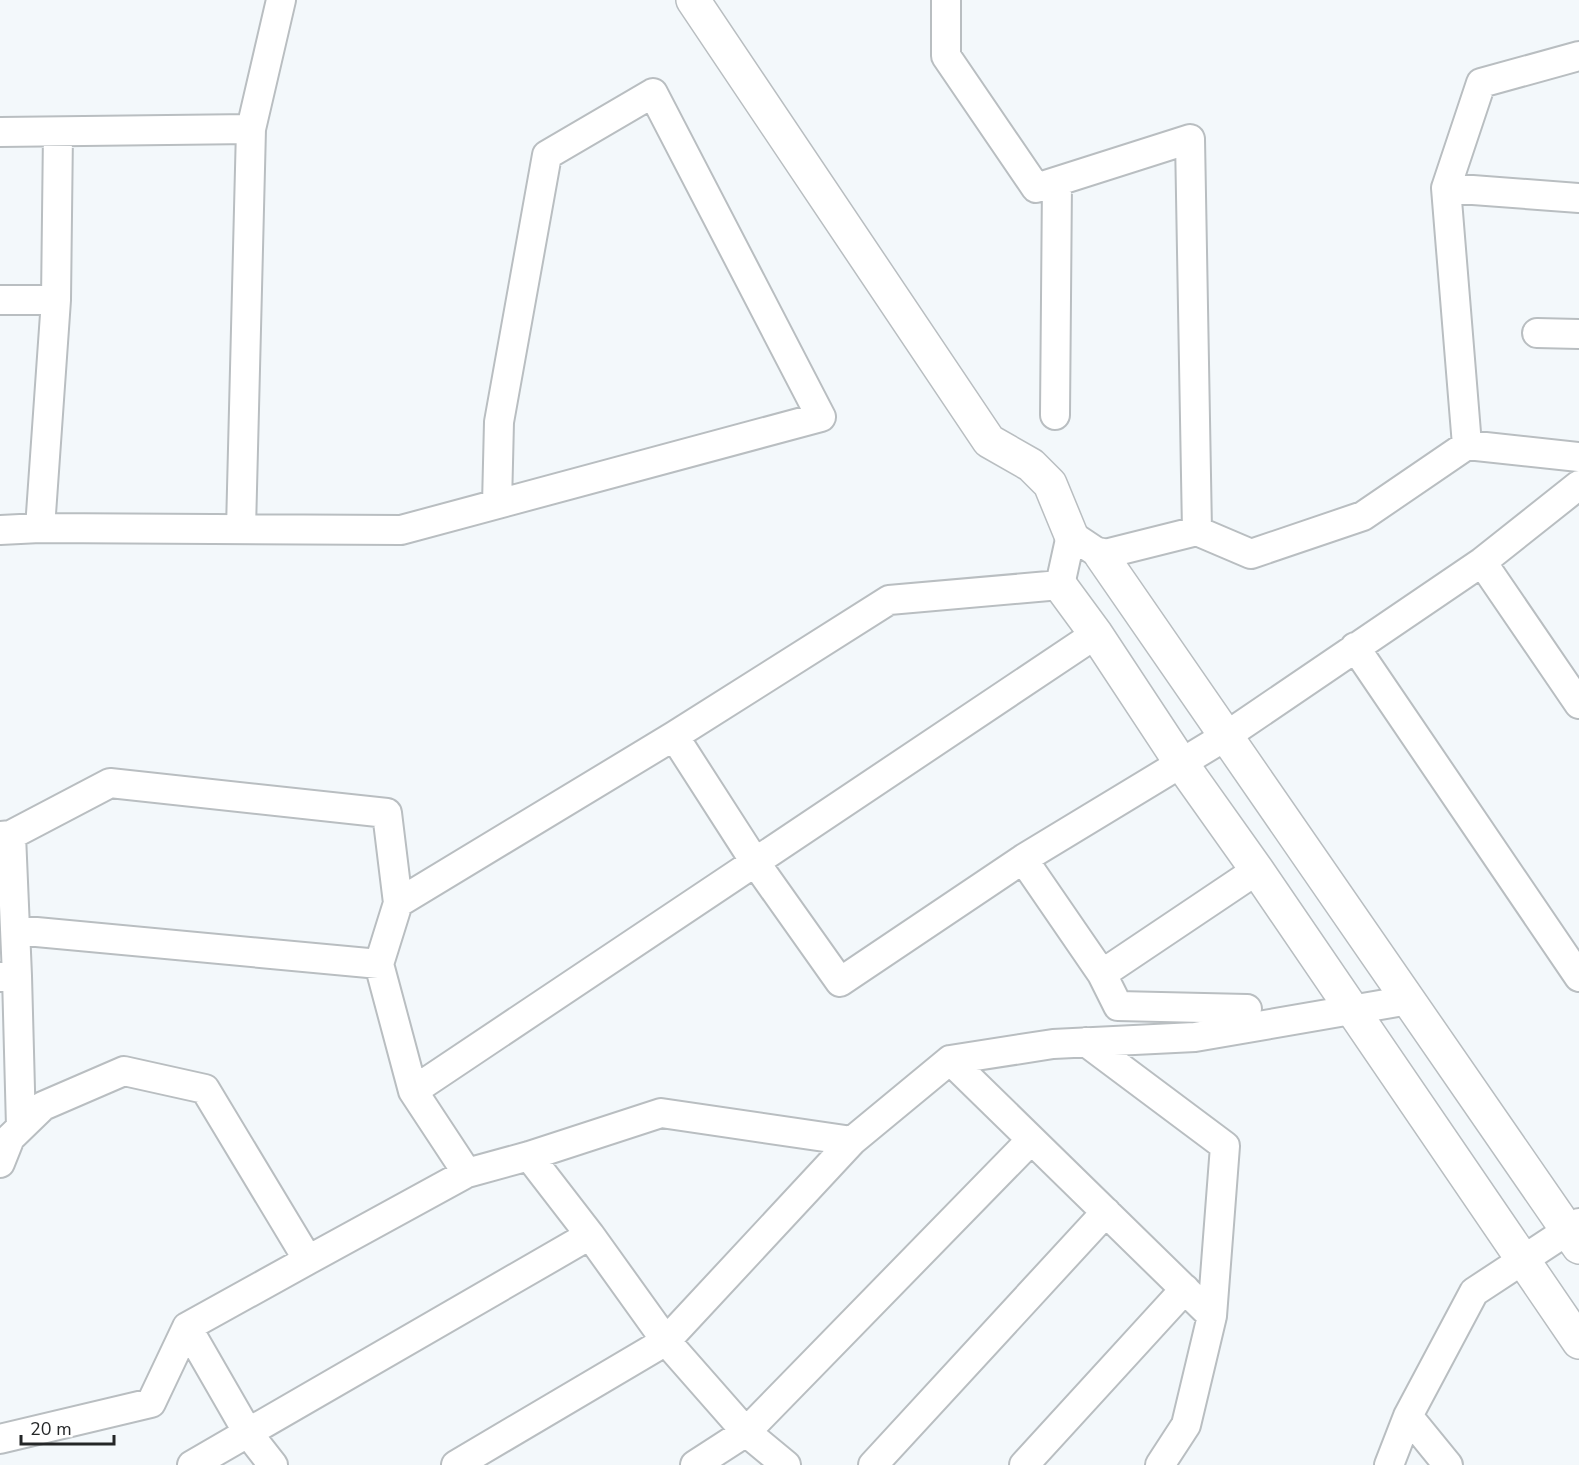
<svg xmlns="http://www.w3.org/2000/svg" width="1579" height="1465" font-family="'Nunito Sans',sans-serif">
<style>
.lines{fill:none;stroke-linecap:round;stroke-linejoin:round}
.minor-casing{stroke:#b9bec1;stroke-width:32}
.tertiary-casing{stroke:#b9bec1;stroke-width:36}
.minor{stroke:#fff;stroke-width:28}
.tertiary{stroke:#fff;stroke-width:33}
</style>
<rect width="100%" height="100%" fill="#f3f8fb"/>
<g class="lines">
<g class="minor-casing">
<path id="minor" d="M946,0V56L1036,188L1190,139L1197,531
M0,132L251,129
M1446,188L1579,198
M0,300H56
M1537,333L1579,334
M1055,415L1057,182
M1467,445L1446,188L1481,83L1579,56
M40,528L56,300L58,132
M241,529L251,129L281,0
M0,530L40,528L401,530L821,417L653,93L547,155L499,422L497,504
M1482,562L1579,704
M1355,647L1579,977
M674,736L755,862L840,982L1023,859L1226,736L1482,562L1579,485
M0,836L11,835L110,783L387,813L398,903L379,964L413,1091L467,1173
M1023,859L1102,974L1118,1006L1247,1009
M398,903L674,736L889,600L1060,585L1071,535L1101,555L1197,531L1251,554L1363,516L1467,445L1579,457
M15,930L379,964
M1102,974L1257,870
M17,976L21,1127
M0,977L17,976L11,835
M1086,1042L1225,1146L1212,1316
M950,1060L1212,1316L1186,1425L1160,1465
M413,1091L1096,634
M529,1156L590,1235L666,1341L746,1432L786,1465
M0,1163L10,1138L43,1106L124,1071L205,1089L308,1260L467,1173L529,1156L661,1113L852,1141
M1408,1416L1448,1465
M0,1439L151,1403L187,1327
M192,1465L590,1235
M273,1465L248,1433L187,1327L308,1260
M456,1465L666,1341L852,1141L950,1060L1053,1044L1195,1037L1409,1000
M695,1465L746,1432L1031,1140
M873,1465L1106,1212
M1024,1465L1185,1289
M1389,1465L1408,1416L1474,1292L1579,1223"/>
</g>
<g class="tertiary-casing">
<path id="tertiary" d="M693,0L989,441L1031,465L1050,484L1071,535
M1101,555L1579,1247
M1060,585L1096,634L1181,763L1257,870L1579,1342"/>
</g>
<use href="#minor" class="minor"/>
<use href="#tertiary" class="tertiary"/>
</g>
<path d="M21 1435v9h93v-9" fill="none" stroke="#242627" stroke-width="3"/>
<text x="30" y="1435" font-size="18" fill="#242627" stroke="#ffffff" stroke-width="4.5" paint-order="stroke">20 m</text>
</svg>
